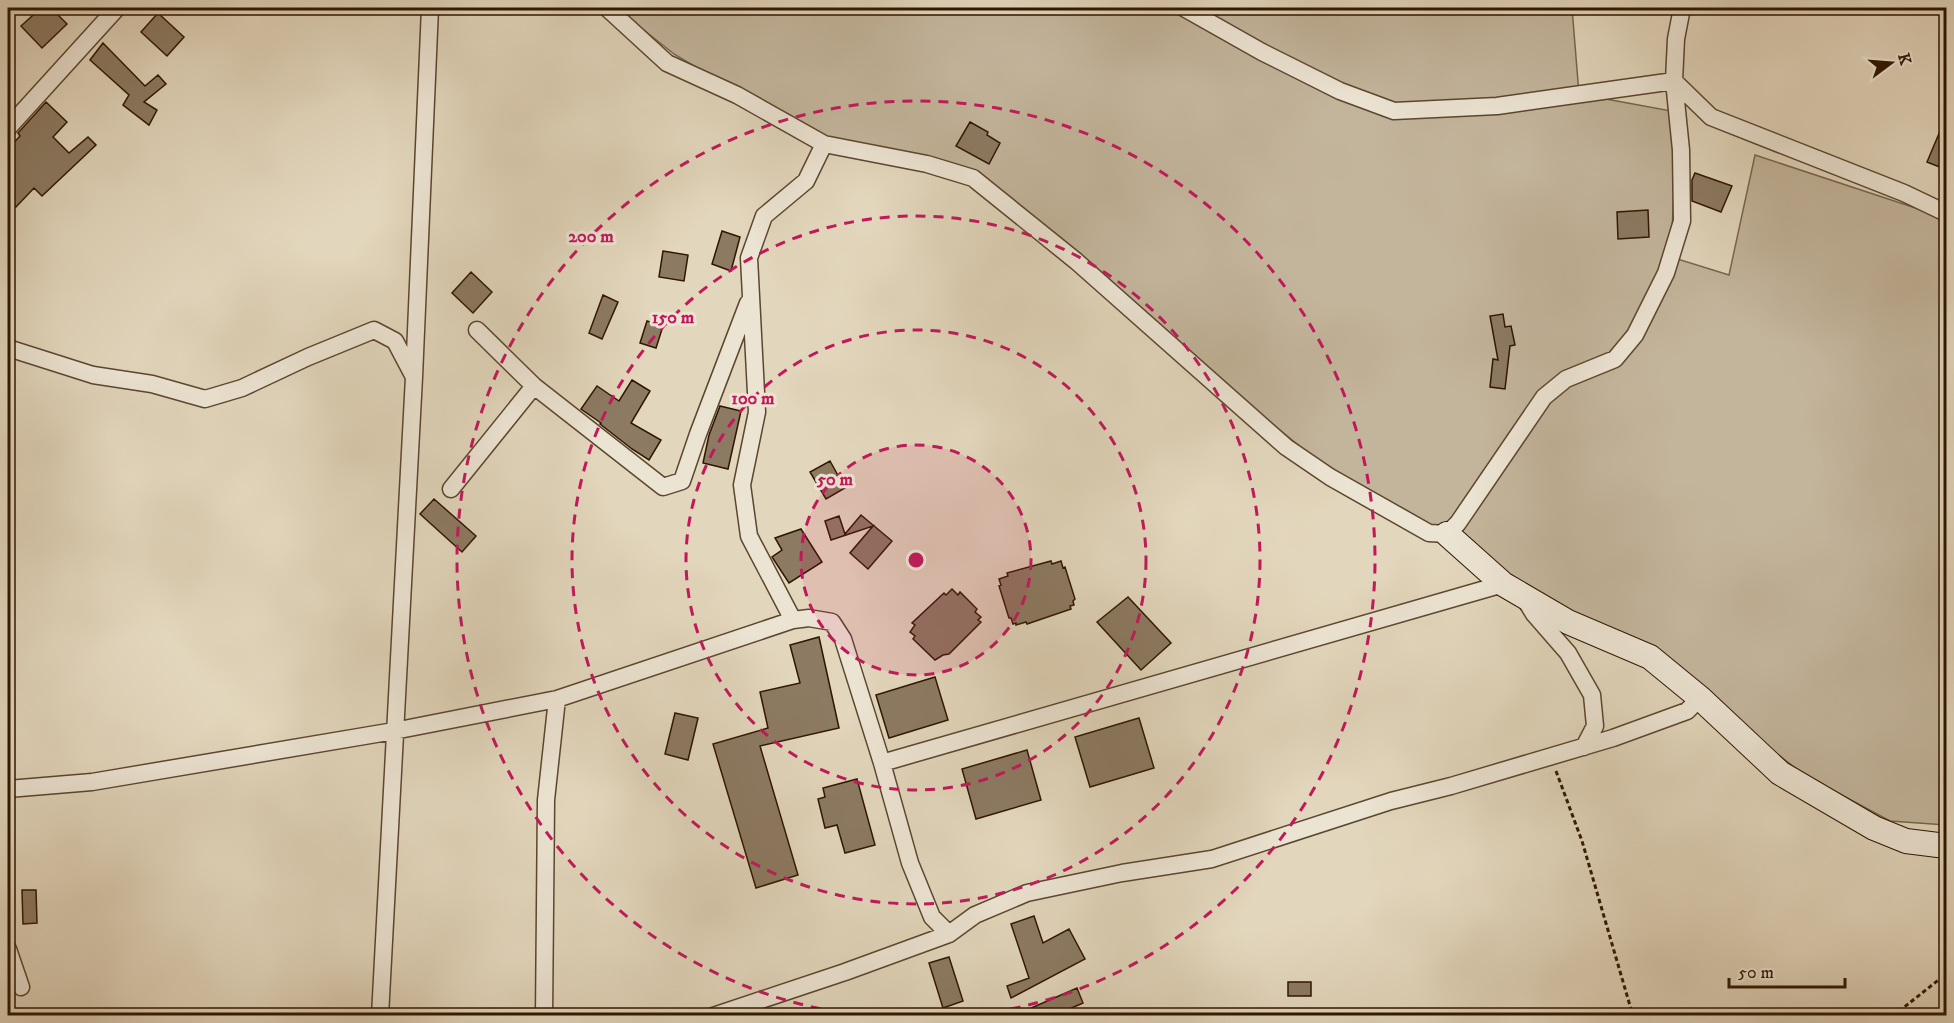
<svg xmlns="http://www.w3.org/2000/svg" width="1954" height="1023" font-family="'IM FELL DW Pica',serif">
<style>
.green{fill:#c3b59c;stroke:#78664e;stroke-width:1.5}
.building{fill:#8c7a62;stroke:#2e1600;stroke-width:1.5}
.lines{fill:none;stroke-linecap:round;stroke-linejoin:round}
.street-casing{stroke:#5b462f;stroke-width:19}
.secondary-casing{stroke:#2e1600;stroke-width:26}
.path{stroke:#2e1600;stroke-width:3;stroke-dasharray:4.5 3;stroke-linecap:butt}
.street{stroke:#ece4d3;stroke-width:16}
.secondary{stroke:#ece4d3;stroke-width:24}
.ring{fill:none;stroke:#c2185b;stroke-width:3;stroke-dasharray:10 8}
.centre{fill:#c2185b;stroke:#ece4d3;stroke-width:3}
.ring-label{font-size:18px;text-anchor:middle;font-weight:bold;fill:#c2185b;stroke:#ece4d3;stroke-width:6;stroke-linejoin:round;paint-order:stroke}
</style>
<rect width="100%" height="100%" fill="#e2d6bc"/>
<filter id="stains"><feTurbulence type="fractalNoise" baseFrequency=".00333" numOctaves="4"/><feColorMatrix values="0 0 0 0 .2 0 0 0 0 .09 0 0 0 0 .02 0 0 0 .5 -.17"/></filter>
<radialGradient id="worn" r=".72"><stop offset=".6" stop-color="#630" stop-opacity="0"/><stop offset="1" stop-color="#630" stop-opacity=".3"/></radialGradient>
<path class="green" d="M616,8H1178L1210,22L1217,8H1572L1579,94L1677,112L1671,257L1729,275L1755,155L1946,218V825L1890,821L1806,776L1650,657L1314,458L984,188L824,144L674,54Z"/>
<path class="building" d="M41,8H51L67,24L42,48L21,26Z
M158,13L184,37L167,56L141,32Z
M103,43L145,86L158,75L166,84L144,102L157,110L149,125L123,105L129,95L90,60Z
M46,102L67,122L53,137L69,153L88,137L96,145L42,196L34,188L16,207L8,199V149L20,136L18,133Z
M1946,117H1947V170L1927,162Z
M970,122L988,132L987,135L1000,143L989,164L956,146Z
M1695,173L1732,186L1721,212L1692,201V180Z
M1648,210L1649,237L1618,239L1617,212Z
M722,231L740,237L731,271L712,264Z
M663,251L688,255L684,281L659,277Z
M471,272L492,292L473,313L452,293Z
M603,295L618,302L602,339L589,333Z
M1503,314L1505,327L1511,326L1515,345L1510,346L1505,389L1490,387L1493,359L1498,360L1490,316Z
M647,321L663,326L656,348L640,343Z
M632,380L650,391L631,423L661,440L649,460L632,449L600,424L601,423L581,409L597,386L619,401Z
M720,406L741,411L728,469L703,463L709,435Z
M830,461L845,488L826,499L810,472Z
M434,499L476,536L462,552L420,514Z
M861,515L892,541L868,569L850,553L873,526L831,540L825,521L839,516L845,534Z
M801,529L822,562L789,583L772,557L782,550L775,538Z
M1051,561L1052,564L1061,561L1063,568L1065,567L1075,599L1073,601L1074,605L1070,606L1071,609L1027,624L1026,622L1016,625V623L1013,624L1011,618H1009L999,586L1001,585L999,579L1008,576L1007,573Z
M952,589L958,595L960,592L977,609L975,612L981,617L978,620L981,622L949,654L943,655L935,660L913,639L915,636L910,632L915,625L912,623L944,593L946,595Z
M1128,597L1171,643L1141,670L1097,622Z
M819,637L839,728L760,746L798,875L756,888L713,744L768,728L760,692L800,683L790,645Z
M935,677L948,720L889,738L876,695Z
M675,713L698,718L688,760L665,754Z
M1139,718L1154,768L1090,787L1075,737Z
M1027,750L1041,800L976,819L962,769Z
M857,779L875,845L845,853L837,825L825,828L818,799L825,797L823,788Z
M22,890H36L37,923L23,924Z
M1034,916L1043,943L1069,929L1085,959L1011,998L1007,986L1029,978L1011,924Z
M949,957L963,1001L943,1008L929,963Z
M1288,982H1311V996H1288Z
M1077,988L1083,1003L1053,1016H1013Z"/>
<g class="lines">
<g class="street-casing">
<path id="street" d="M607,8L667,63L737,95L824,144L927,164L973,178L1076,261L1286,447L1330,477L1429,533L1447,534L1458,523L1544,397L1566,379L1615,359L1635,335L1666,273L1682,221L1681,150L1674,81L1676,39L1682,8
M1184,8L1262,52L1340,91L1394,111L1497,106L1674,81L1711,117L1904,193L1946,213
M8,128L117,8
M477,330L534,386
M8,348L93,375L152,384L205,399L242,388L308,357L374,330L395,341L414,377
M451,489L534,386L663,487L682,481L698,434L748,303
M1526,601L1534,614L1568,653L1592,695L1595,726L1584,747
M793,620L749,536L742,485L757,412L749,258L764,216L806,181L824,144
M882,763L910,863L932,917L949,934
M8,789L92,782L394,731L557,699L793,620L809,618L832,622L843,639L882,763L1503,584
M8,949L21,987
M380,1016L414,377L430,8
M544,1016L546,800L557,699
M713,1016L845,972L949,934L975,915L1027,893L1122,873L1212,859L1391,801L1451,786L1613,738L1687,711L1700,698"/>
</g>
<g class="secondary-casing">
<path id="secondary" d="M1447,534L1503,584L1568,622L1650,657L1700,698L1780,773L1874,828L1906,841L1946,846"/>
</g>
<path class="path" d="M1556,771L1582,841L1633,1016
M1893,1016L1946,974"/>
<use href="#street" class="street"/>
<use href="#secondary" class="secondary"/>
</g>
<circle cx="916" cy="560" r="115" fill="#c2185b" fill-opacity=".12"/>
<g class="ring">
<circle cx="916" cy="560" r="115"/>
<circle cx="916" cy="560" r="230"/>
<circle cx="916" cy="560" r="344"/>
<path d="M856 1015A459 459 0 1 1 976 1015"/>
</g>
<circle cx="916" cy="560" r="9" class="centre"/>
<g class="ring-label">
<text x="591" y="242">200 m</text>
<text x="673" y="323">150 m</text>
<text x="753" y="404">100 m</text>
<text x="835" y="485">50 m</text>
</g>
<rect width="1954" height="1023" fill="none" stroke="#e2d6bc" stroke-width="30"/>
<rect x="9" y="9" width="1936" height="1005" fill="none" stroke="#2e1600" stroke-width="3"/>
<rect x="15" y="15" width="1924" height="993" fill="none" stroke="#2e1600" stroke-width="1.5"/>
<g transform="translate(1891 63) rotate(74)" stroke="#ece4d3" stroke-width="4.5" paint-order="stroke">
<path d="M0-4.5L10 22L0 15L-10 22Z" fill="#2e1600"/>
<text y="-9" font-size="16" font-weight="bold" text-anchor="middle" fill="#2e1600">K</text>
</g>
<path d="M1729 978v9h116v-9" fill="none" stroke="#2e1600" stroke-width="3"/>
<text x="1738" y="978" font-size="18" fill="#2e1600" stroke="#ece4d3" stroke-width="4.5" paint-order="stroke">50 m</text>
<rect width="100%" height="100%" filter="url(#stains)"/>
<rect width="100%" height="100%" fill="url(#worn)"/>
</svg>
